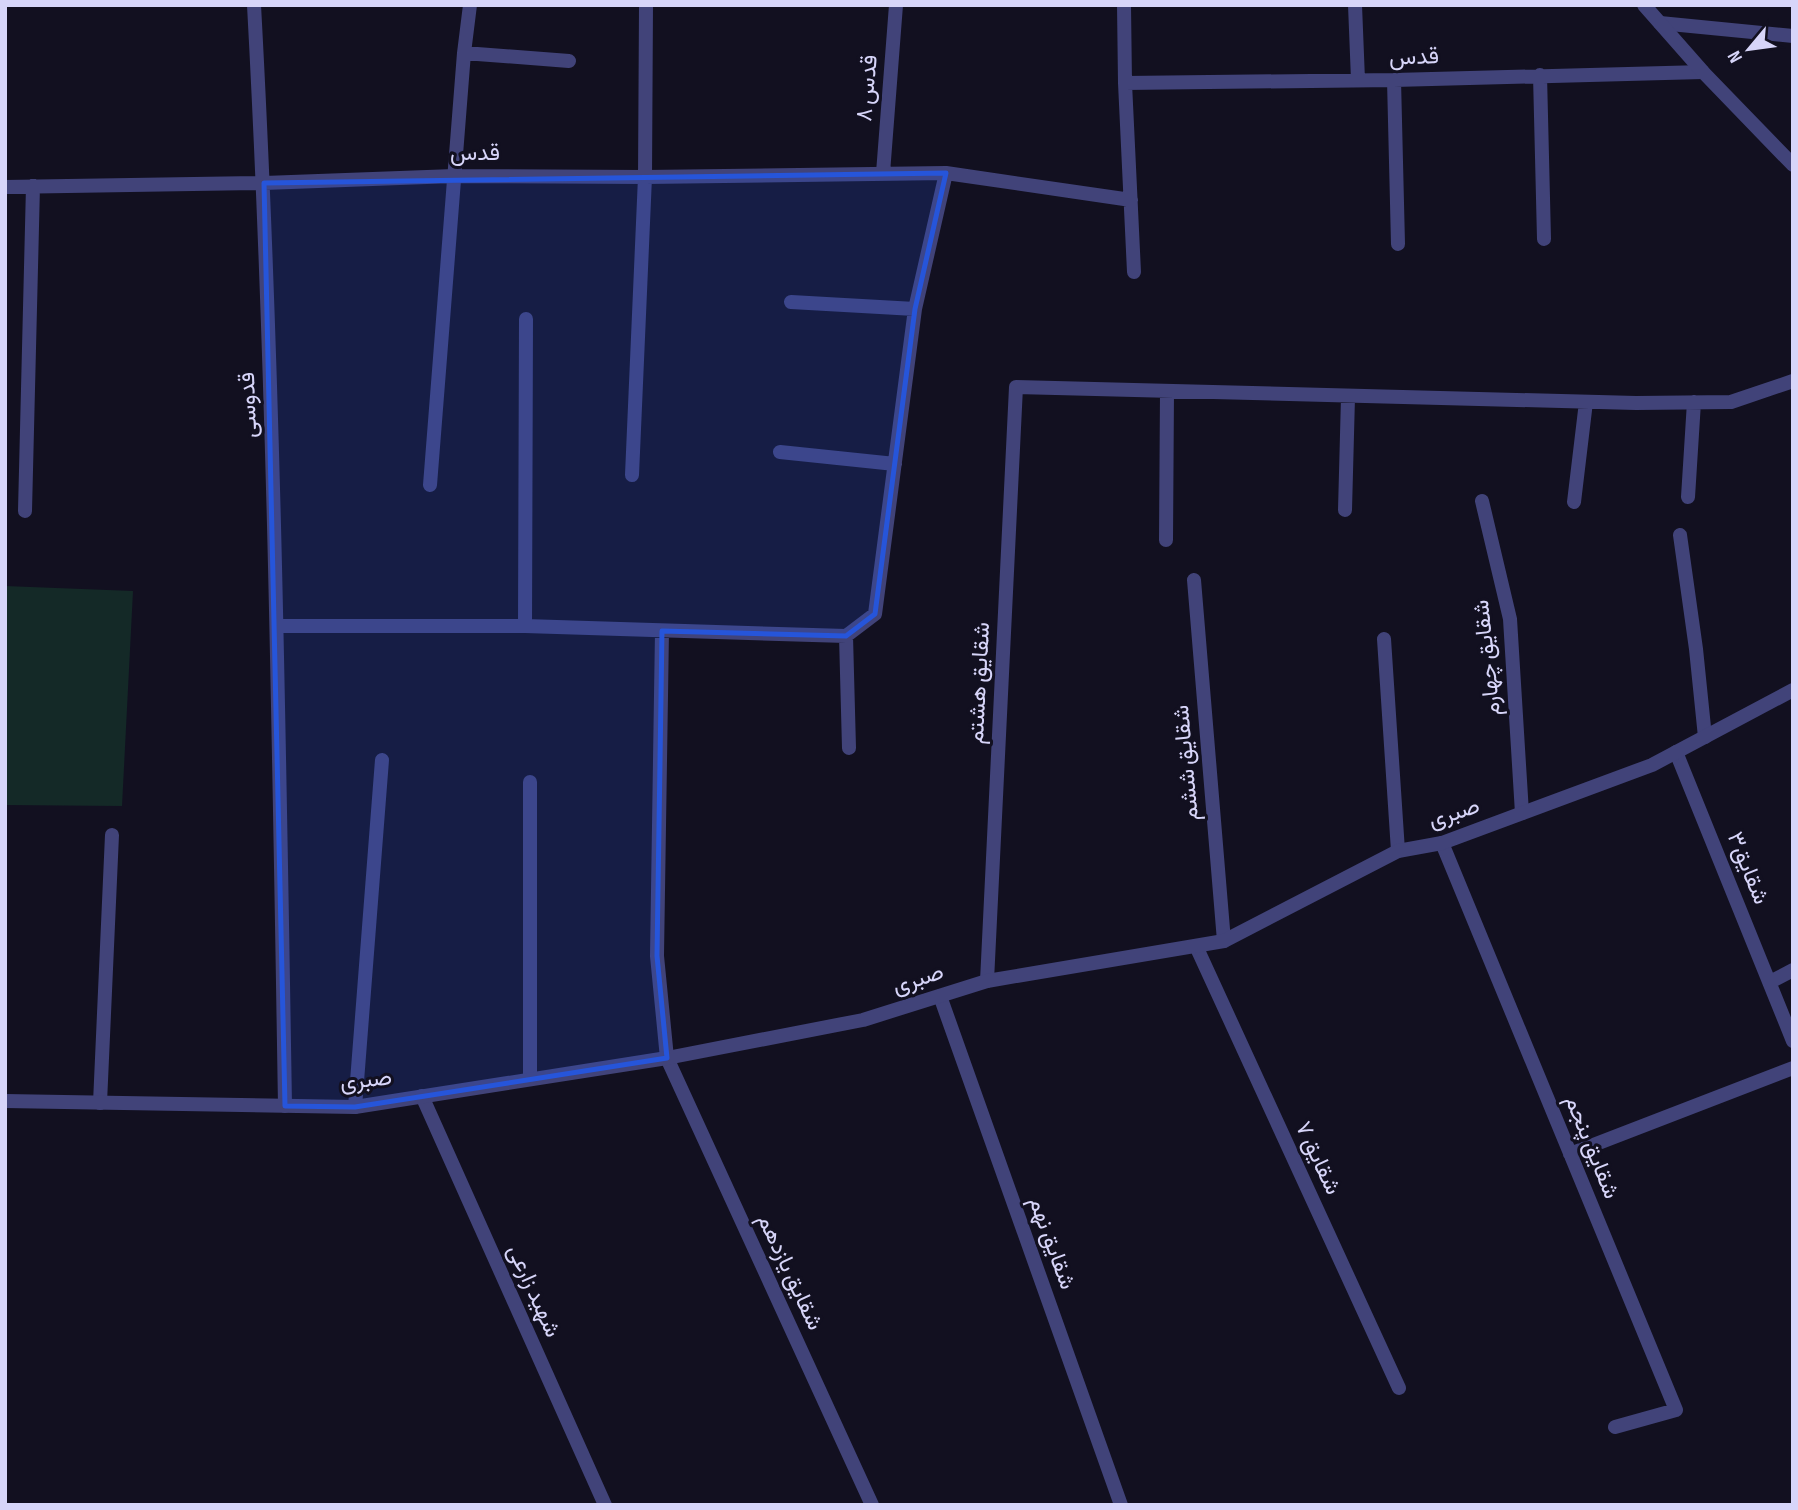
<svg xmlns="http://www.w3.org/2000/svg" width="1798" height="1510" font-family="'Sofia Sans Condensed',Vazirmatn,sans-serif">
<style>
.green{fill:#142927}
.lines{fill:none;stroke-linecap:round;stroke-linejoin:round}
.minor{stroke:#414379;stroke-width:14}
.tertiary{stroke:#414379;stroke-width:14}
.marked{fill:#2655da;fill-opacity:0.2;stroke:#2655da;stroke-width:5;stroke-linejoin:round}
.labels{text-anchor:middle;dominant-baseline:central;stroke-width:6;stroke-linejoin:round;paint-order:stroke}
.street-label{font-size:23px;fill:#d7d5f9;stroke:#121020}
</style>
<rect width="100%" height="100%" fill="#121020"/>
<path class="green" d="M5,586L133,591L122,806L5,805Z"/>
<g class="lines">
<path class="minor" d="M254,5C274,372 279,739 285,1106
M1124,5L1125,83L1134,272
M1355,5L1358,80
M1660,23L1793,36
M464,53L569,61
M1540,75L1544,239
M1394,80L1398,244
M1125,83L1394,80L1703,72
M883,173L896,5
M5,187L264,183L454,176L645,177L946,173L1131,200
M791,302L915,309
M780,452L895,464
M632,475L645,177L646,5
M430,485L464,53L470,5
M1688,497L1694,402
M1482,501L1510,619L1522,813
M1574,502L1586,402
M1345,510L1348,397
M25,511L33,186
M1680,535L1696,649L1705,737
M1166,540L1167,392
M1194,580L1224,941
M277,626H525L846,636L875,614L915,309L946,173
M525,626L526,319
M662,631L657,956L667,1058L872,1505
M846,636L849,748
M1384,639L1398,851
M1676,752L1793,1041
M1442,843L1676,1410L1615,1427
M1196,946L1399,1388
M987,981L1016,387L1636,403L1731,402L1793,381
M1770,982L1793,970
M940,996L1121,1505
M530,1079V782
M422,1096L605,1505
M100,1103L112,835
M355,1107L382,760
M1570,1154L1793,1068"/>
<path class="tertiary" d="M1644,5L1703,72L1793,165
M5,1101L355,1107L667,1058L863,1020L987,981L1224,941L1398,851L1442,843L1652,765L1793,690"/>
</g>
<path class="marked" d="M946,173L915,309L875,614L846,636L662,631L657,956L667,1058L355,1107L285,1106L264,183Z"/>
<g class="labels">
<g class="street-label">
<text transform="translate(1414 57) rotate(-2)">قدس</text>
<text transform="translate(867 88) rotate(-85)">قدس ۸</text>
<text x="475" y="153">قدس</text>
<text transform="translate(248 405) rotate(-92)">قدوسی</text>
<text transform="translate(1487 658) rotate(-96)">شقایق چهارم</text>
<text transform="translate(979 683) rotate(-87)">شقایق هشتم</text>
<text transform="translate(1186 763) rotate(-95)">شقایق ششم</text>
<text transform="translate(1454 813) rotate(-18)">صبری</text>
<text transform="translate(1748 868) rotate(68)">شقایق۳</text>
<text transform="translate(918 979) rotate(-18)">صبری</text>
<text transform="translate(366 1080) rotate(-6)">صبری</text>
<text transform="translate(1592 1147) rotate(68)">شقایق پنجم</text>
<text transform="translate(1318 1158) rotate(65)">شقایق ۷</text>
<text transform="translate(1052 1243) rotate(70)">شقایق نهم</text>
<text transform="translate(790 1272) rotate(65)">شقایق یازدهم</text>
<text transform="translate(534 1291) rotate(66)">شهید زارعی</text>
</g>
</g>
<rect width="1798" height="1510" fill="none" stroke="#d7d5f9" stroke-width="14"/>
<g transform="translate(1749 49) rotate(241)" stroke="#121020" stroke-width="5" paint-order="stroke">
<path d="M0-5L12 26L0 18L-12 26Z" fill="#d7d5f9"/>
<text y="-10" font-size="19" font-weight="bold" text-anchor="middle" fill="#d7d5f9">N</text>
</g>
</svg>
